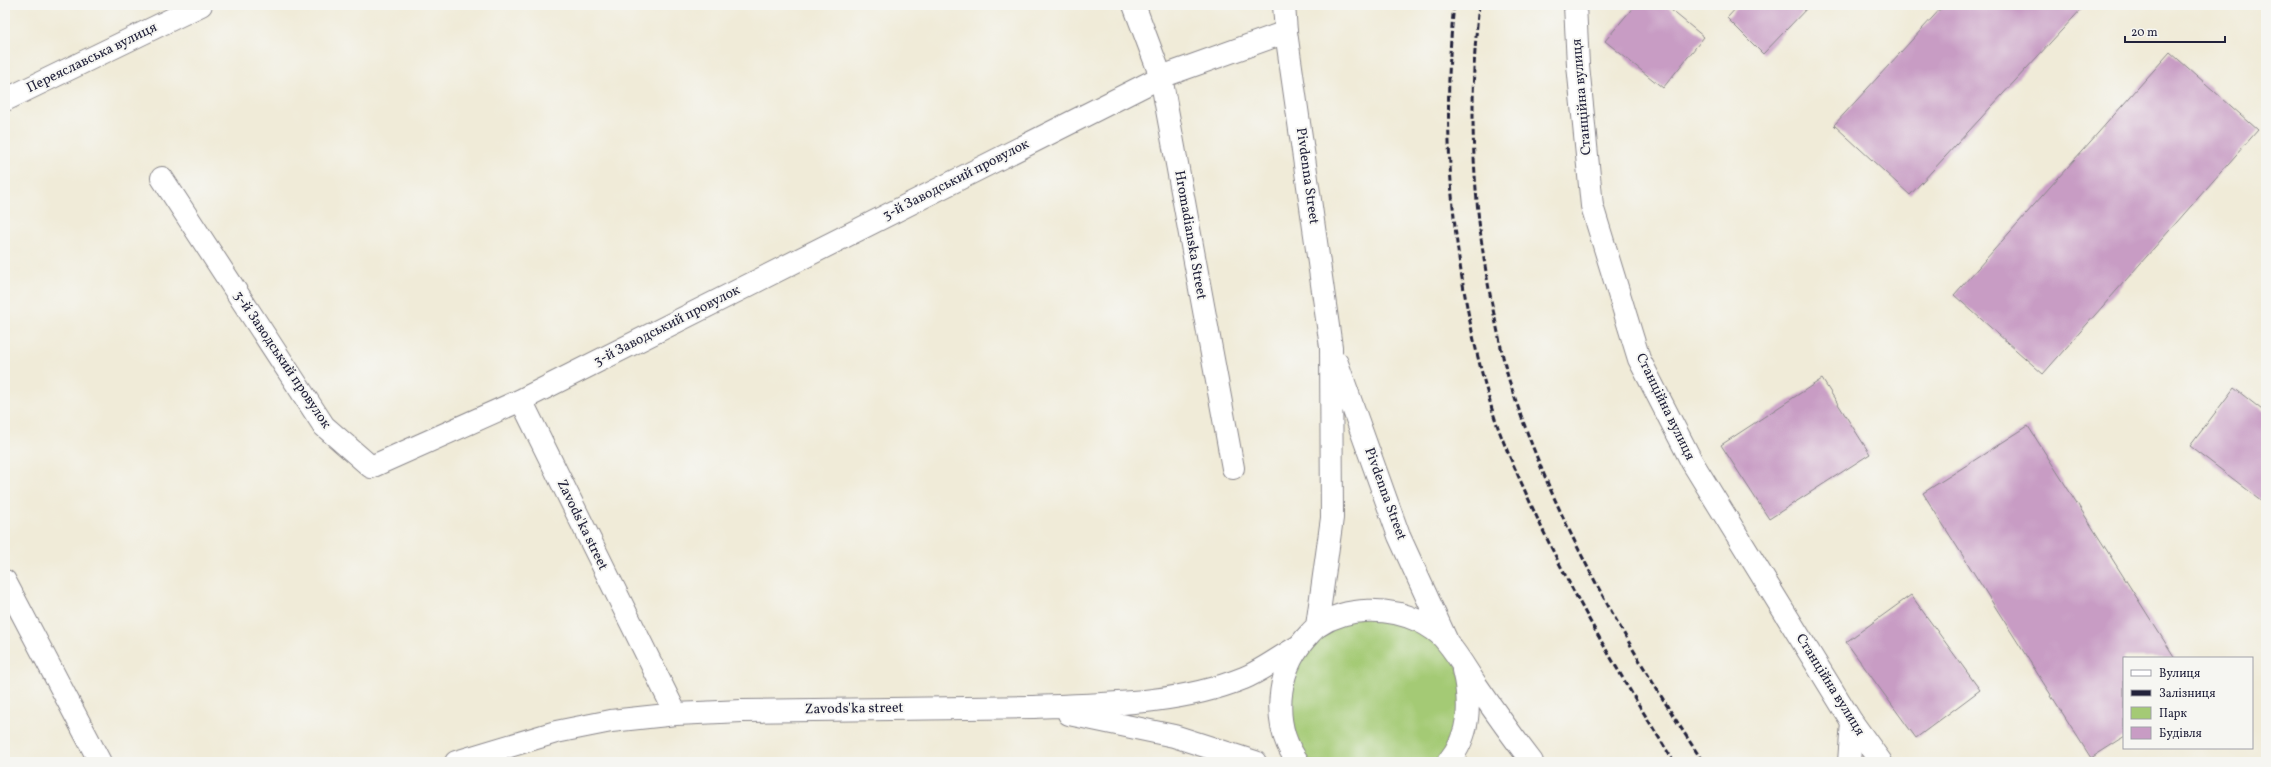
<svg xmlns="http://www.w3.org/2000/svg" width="2271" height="767" font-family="Vollkorn,serif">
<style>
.green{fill:#a4ca75;stroke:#637658}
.building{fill:#c89cc4}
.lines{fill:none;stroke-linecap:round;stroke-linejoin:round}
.street-casing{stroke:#89868a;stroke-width:24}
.secondary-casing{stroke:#89868a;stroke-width:24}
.primary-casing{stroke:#89868a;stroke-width:24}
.street{stroke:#fff;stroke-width:22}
.secondary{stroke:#fff;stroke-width:22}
.primary{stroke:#fff;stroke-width:22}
.rail{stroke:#22223b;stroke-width:3;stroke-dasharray:6 3;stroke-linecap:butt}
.labels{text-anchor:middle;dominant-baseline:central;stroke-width:4;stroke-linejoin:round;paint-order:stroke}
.street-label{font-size:14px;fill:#22223b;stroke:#f6f6f2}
</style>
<rect width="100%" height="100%" fill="#f6f6f2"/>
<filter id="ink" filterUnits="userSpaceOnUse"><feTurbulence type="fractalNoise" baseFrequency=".025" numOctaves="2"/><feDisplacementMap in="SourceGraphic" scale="8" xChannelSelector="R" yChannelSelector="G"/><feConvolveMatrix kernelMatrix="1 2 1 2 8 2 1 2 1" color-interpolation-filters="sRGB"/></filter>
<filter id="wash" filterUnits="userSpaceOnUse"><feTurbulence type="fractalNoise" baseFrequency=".012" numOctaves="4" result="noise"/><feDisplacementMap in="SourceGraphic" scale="16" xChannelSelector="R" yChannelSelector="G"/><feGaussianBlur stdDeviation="0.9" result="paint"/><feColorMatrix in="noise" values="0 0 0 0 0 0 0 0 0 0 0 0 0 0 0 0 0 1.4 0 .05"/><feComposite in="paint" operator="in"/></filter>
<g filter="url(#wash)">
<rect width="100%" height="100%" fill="#f0ebd8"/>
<path class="green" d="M1366,610L1446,639L1469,695L1448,762H1298L1286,670L1299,646Z"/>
<g id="blocks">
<path class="building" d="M1635,5H1665L1704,37L1663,88L1605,41Z
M1739,5H1810L1763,54L1727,18Z
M1944,5H2085L1910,195L1834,125Z
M2170,52L2258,130L2043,374L1954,295Z
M1822,379L1870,454L1769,519L1721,445Z
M2234,388L2266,413V504L2190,446Z
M2028,426L2175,658H2124V737L2091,758L1923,493Z
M1911,595L1980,690L1916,738L1846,642Z"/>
</g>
</g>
<g filter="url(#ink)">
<use href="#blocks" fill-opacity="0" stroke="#89868a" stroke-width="1"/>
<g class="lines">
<g class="street-casing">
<path id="street" d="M1134,5L1161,77L1233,468
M1575,5L1578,65L1592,206L1639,359L1692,462L1852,722L1881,762
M5,100L201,5
M162,178L324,426L371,467L521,400L1161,77L1286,32
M521,400L676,714
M5,581L100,762
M456,762L556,732L611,721L676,714L742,711L1033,707"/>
</g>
<g class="secondary-casing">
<path id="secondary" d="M1033,707C1104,704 1177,705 1244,678C1263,670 1281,656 1299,646
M1069,714L1174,736L1255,762"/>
</g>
<g class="primary-casing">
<path id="primary" d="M1284,5L1286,32L1331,347L1332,518L1317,626
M1337,363L1399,536L1446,639
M1298,762C1271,726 1276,672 1305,639C1309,635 1313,629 1318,626C1347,606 1389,607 1419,621C1428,625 1441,634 1446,641C1458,655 1467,671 1477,686C1495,712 1513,737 1532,762
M1448,762C1471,734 1471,703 1463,670
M1849,762L1852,722"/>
</g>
<use href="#street" class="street"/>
<use href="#secondary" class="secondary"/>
<use href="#primary" class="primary"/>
<path class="rail" d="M1454,5C1440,135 1453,277 1490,402C1499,436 1515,468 1529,500C1570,592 1621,677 1674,762
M1479,5C1467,112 1473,222 1497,328C1501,346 1504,365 1510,383C1553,518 1626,644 1703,762"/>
</g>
</g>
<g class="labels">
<g class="street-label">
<text transform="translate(92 58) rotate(-26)">Переяславська вулиця</text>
<text transform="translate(1582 97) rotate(-95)">Станційна вулиця</text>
<text transform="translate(1307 176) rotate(82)">Pivdenna Street</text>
<text transform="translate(956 180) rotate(-27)">3-й Заводський провулок</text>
<text transform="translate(1190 235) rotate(80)">Hromadianska Street</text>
<text transform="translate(667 326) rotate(-27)">3-й Заводський провулок</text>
<text transform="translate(282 360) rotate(56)">3-й Заводський провулок</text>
<text transform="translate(1665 407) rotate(64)">Станційна вулиця</text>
<text transform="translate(1385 494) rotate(70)">Pivdenna Street</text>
<text transform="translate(582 525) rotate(64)">Zavods'ka street</text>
<text transform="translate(1830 685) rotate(58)">Станційна вулиця</text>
<text transform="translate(854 709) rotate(-1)">Zavods'ka street</text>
</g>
</g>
<rect width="2271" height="767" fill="none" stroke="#f6f6f2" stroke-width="20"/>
<rect x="2123" y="657" width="130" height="92" fill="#f6f6f2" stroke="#a1a1a9"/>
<rect x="2131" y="670" width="20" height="6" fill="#ffffff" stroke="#a1a1a9"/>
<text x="2159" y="677" font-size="12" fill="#22223b">Вулиця</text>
<rect x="2131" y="690" width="20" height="6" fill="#22223b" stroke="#a1a1a9"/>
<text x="2159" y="697" font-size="12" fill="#22223b">Залізниця</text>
<rect x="2131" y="707" width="20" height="12" fill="#a4ca75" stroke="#a1a1a9"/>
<text x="2159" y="717" font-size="12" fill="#22223b">Парк</text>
<rect x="2131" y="727" width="20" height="12" fill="#c89cc4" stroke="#a1a1a9"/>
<text x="2159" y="737" font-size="12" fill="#22223b">Будівля</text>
<path d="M2125 36v6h100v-6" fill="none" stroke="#22223b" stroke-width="2"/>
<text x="2131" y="36" font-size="12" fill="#22223b" stroke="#f6f6f2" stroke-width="3" paint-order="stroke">20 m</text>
</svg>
